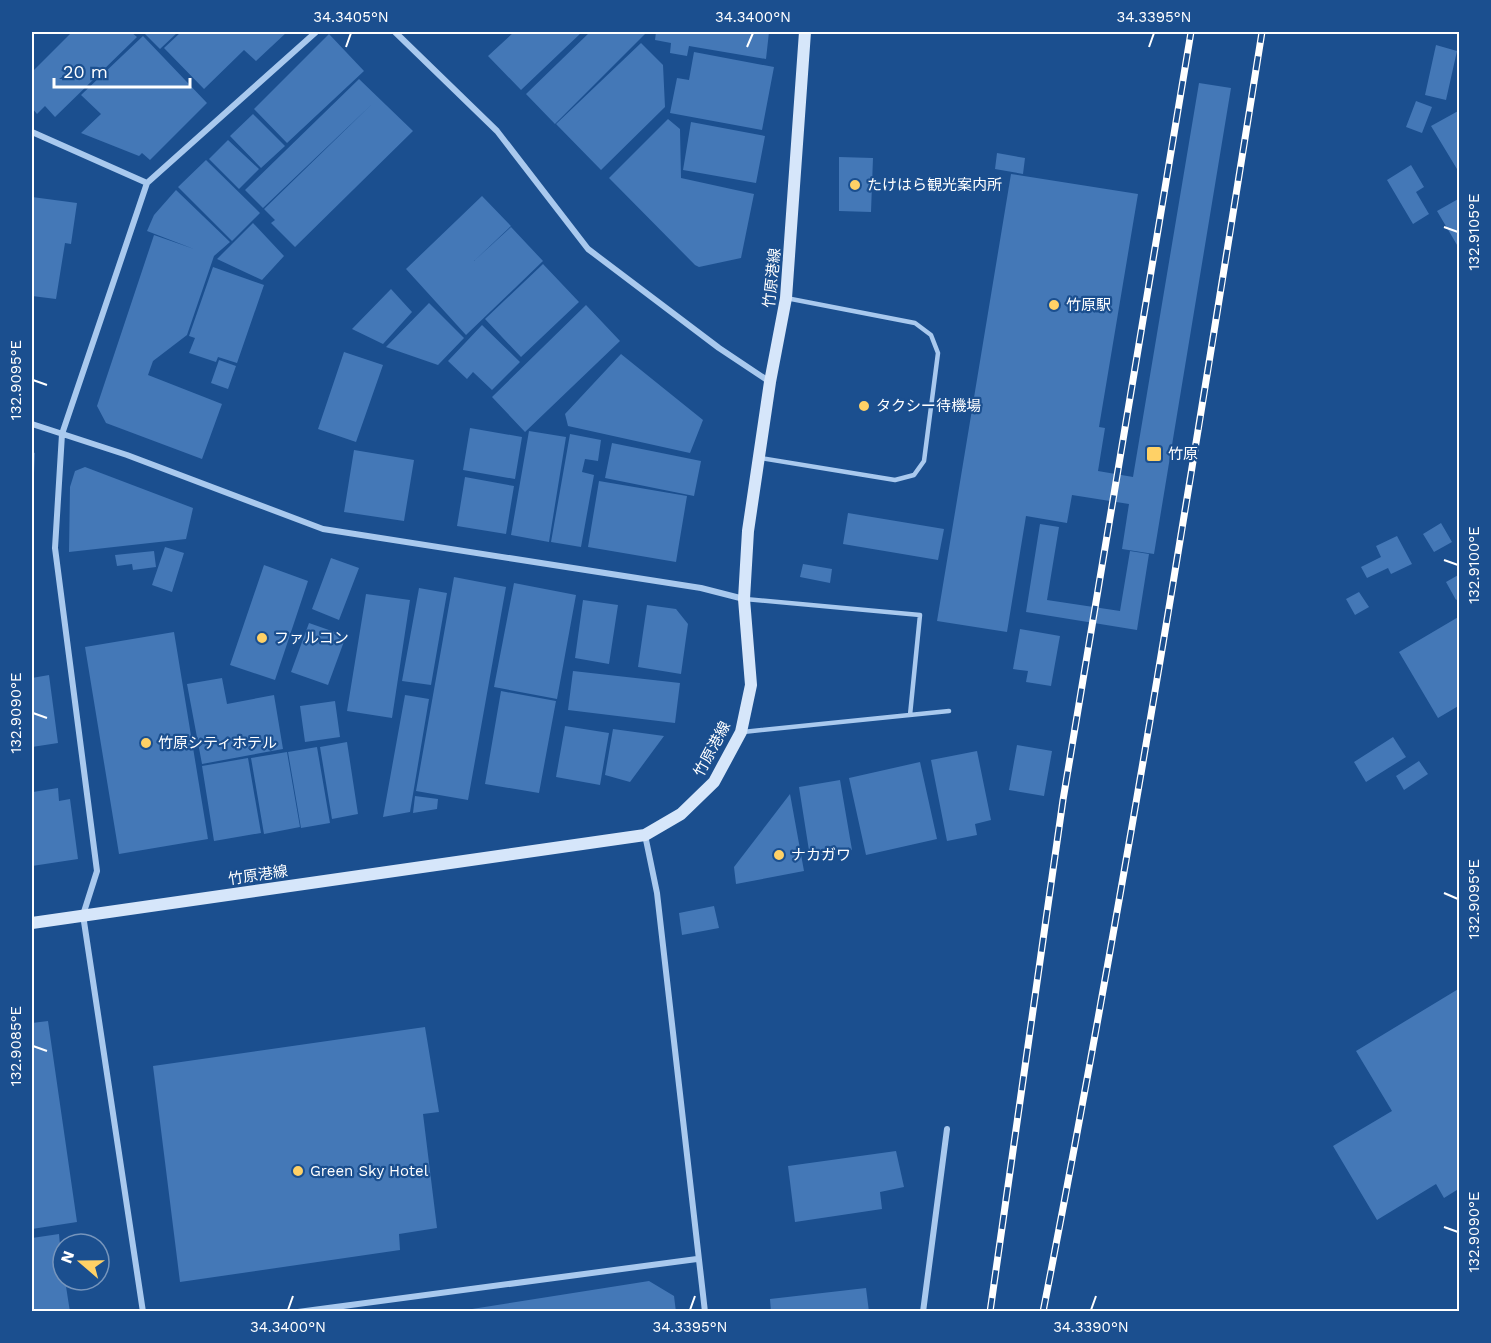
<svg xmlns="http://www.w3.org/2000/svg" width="1491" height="1343" font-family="'Work Sans','Noto Sans JP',sans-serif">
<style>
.building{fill:#4478b7}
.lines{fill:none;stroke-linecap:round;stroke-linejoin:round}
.service{stroke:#a9c9ee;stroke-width:4.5}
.minor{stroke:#a9c9ee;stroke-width:6}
.secondary{stroke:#d6e6fa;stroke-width:12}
.rail-casing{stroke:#fff;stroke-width:7}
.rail{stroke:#1b4f8f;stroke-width:4.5;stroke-dasharray:14;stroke-linecap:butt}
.ticks{fill:none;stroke:#fff;stroke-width:2}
.poi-dot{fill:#ffd166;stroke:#1b4f8f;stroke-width:2}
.labels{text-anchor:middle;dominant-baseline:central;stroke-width:4.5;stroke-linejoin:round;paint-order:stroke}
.poi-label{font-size:15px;fill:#fff;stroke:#1b4f8f;text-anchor:start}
.street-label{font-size:15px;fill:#fff;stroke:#1b4f8f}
.neatline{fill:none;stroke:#fff;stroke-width:2}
.ticks-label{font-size:15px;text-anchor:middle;fill:#fff}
</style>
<rect width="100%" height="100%" fill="#1b4f8f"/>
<path class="building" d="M72,32H131L137,37L55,117L45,106L37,114L32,108V72Z
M143,32H178L160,49Z
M181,32H287L256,61L244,50L204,89L164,48Z
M514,32H582L521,90L488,56Z
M590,32L646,33L555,124L526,94Z
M656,32H769L766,59L689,46L687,56L670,53L671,43L655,40Z
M329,34L364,71L287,143L254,109Z
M143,36L207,103L150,160L142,153L139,156L81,133L101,114L81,95Z
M641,43L663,65L665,107L601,170L556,124Z
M1436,45L1457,51L1446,100L1425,95Z
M694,52L774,67L762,130L670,113L677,78L689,80Z
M359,79L413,131L295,247L271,223L275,220L264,209L372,104L263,208L245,190Z
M1199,83L1231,88L1154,554L1122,549L1129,504L1072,495L1067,523L1026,516L1007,632L937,621L1011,174L1138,194L1099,427L1105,428L1098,471L1133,477Z
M1416,101L1432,107L1422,133L1406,127Z
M1460,110V174L1431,126Z
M253,114L285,146L261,168L230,136Z
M668,119L680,129L681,178L754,194L741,258L699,267L695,265L609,178Z
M691,122L765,136L756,183L683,170Z
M228,140L259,169L239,189L209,159Z
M997,153L1025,158L1023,174L995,169Z
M839,157L873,158L871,212L839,211Z
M206,160L260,213L232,241L178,187Z
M1411,165L1424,187L1416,192L1429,214L1413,224L1387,180Z
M176,190L230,242L214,256L187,335L153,361L148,375L222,404L202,459L106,423L97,406L154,235L194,249L147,231L154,215Z
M482,196L511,226L474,261L511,227L543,261L466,335L406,269Z
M32,197L77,203L71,244L65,243L56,299L32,296Z
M1460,198V250L1437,211Z
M253,223L284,256L262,280L217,259Z
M543,264L579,302L521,357L485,319Z
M213,267L264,285L237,363L218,357L216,362L189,353L195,338L189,336Z
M391,289L412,312L383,344L352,329Z
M429,303L464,338L438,365L386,347Z
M586,305L620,341L525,432L492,397Z
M482,325L520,362L492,390L473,372L467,379L448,361Z
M344,352L383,365L356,442L318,429Z
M621,354L703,420L690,453L568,426L565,414Z
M219,360L236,366L228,389L211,383Z
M470,428L522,437L515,479L463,470Z
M529,431L566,437L549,542L511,535Z
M570,434L601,440L598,461L585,459L582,472L594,475L581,547L551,542Z
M612,443L701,461L694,496L605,478Z
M354,450L414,460L404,521L344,512Z
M32,452L35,453L33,493H32Z
M85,467L193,508L186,539L69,552L70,487L75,471Z
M465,477L514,486L506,534L457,526Z
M599,481L687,496L676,562L588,547Z
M848,513L944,529L938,560L843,544Z
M1441,523L1452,542L1434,552L1423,534Z
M1040,524L1059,527L1047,600L1120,611L1130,551L1149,554L1137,630L1026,612Z
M1397,536L1412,564L1391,574L1388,568L1367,578L1361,567L1381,557L1376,546Z
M165,547L184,553L172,592L152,585Z
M154,551L156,567L133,570L132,564L117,566L115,555Z
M331,558L359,568L339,620L312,609Z
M803,564L832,569L830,583L800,577Z
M264,565L308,581L275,680L230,665Z
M1460,574V598L1456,600L1446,582Z
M454,577L506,587L468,800L416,791Z
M514,583L576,595L557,699L494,687Z
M419,588L447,593L431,685L402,681Z
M1359,592L1369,607L1355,615L1346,599Z
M366,594L410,600L392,718L347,711Z
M583,600L618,605L609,664L575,658Z
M647,605L676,609L688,624L681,674L638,667Z
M1460,616V705L1438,718L1399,652Z
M309,623L346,636L328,685L291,672Z
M1020,629L1060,636L1051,686L1026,682L1028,671L1013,669Z
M174,632L208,839L119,854L85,647Z
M573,671L680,683L675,723L568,710Z
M49,675L58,743L32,747V678Z
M222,678L227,704L274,695L283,749L202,764L187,684Z
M501,691L556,701L539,793L485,784Z
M405,695L429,699L410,812L383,817Z
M335,701L340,737L305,742L300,706Z
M565,726L609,733L600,785L556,777Z
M613,729L664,736L630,782L605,775Z
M1393,737L1406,757L1366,782L1354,762Z
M347,742L358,814L332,819L320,747Z
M1017,745L1052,751L1044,796L1009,790Z
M317,747L330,823L301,828L288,752Z
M977,751L991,820L975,824L977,835L947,841L931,760Z
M287,752L300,827L264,834L251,758Z
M248,758L261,833L214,841L202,766Z
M1419,761L1428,774L1404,790L1396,776Z
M920,762L937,839L866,855L849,778Z
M840,780L852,850L810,857L799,787Z
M58,788L59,801L70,799L78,859L32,866L33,792Z
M790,794L804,871L736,884L734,867Z
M415,796L438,799L437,809L413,813Z
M714,906L719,928L682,935L679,913Z
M1460,988V1188L1444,1198L1436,1184L1377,1220L1333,1146L1392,1111L1356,1051Z
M48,1021L77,1222L32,1229V1023Z
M425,1027L439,1112L423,1114L437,1228L399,1234L400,1250L180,1282L153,1066Z
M896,1151L904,1187L880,1192L882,1209L795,1222L788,1166Z
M59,1234L63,1280H65L70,1312H32V1238Z
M649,1281L674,1296L676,1312H453Z
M866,1288L869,1312H771L770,1299Z"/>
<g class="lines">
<path class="service" d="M760,458L895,480L914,475L924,461L938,353L931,335L915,323L786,298
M745,599L920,615L910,715
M743,732L949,711"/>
<path class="minor" d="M395,32L497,131L588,249L719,348L770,382
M32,132L147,183
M32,424L127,455L323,529L701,588L744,599
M645,835L657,893L705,1312
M143,1312L83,915L97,871L55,548L62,434L147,183L316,32
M298,1312L697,1259
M923,1312L947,1129"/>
<path class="secondary" d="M32,923L645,835L681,814L714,782L741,732L751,685L744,599L748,531L770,382L786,298L805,32"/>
<g class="rail-casing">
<path id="rail" d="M990,1312L1063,800L1191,32
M1043,1312C1126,887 1194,459 1262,32"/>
</g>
<use href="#rail" class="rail"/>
</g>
<path class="ticks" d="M346,47L351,33M747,47L753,33M1149,47L1154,33M1444,227L1458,232M33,380L47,385M1444,560L1458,565M33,713L47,718M1444,893L1458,899M33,1046L47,1051M1444,1227L1458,1232M288,1310L293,1296M690,1310L695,1296M1091,1310L1096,1296"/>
<g class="poi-dot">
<circle cx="855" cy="185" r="6"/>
<circle cx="1054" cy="305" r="6"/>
<circle cx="864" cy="406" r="6"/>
<rect x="1146" y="446" width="16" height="16" rx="3"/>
<circle cx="262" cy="638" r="6"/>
<circle cx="146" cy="743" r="6"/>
<circle cx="779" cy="855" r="6"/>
<circle cx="298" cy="1171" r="6"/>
</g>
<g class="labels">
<g class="poi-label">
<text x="867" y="185">たけはら観光案内所</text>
<text x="1066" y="305">竹原駅</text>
<text x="876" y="406">タクシー待機場</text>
<text x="1168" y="454">竹原</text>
<text x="274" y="638">ファルコン</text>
<text x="158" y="743">竹原シティホテル</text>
<text x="791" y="855">ナカガワ</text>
<text x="310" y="1171">Green Sky Hotel</text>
</g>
<g class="street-label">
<text transform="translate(772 278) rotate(-84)">竹原港線</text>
<text transform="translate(712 749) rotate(-62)">竹原港線</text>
<text transform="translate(258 875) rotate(-8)">竹原港線</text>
</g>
</g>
<rect width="1491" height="1343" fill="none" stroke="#1b4f8f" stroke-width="66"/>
<g transform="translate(81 1262) rotate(290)"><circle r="28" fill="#1b4f8f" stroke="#7695bc" stroke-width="1.5"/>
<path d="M0-4.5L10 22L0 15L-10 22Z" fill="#ffd166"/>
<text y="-9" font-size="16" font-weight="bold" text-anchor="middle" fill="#ffffff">N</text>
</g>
<path d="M54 78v9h136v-9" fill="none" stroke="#ffffff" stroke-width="3"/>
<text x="63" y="78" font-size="18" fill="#ffffff" stroke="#1b4f8f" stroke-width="4.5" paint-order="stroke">20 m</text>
<rect x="33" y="33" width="1425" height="1277" class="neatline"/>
<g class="ticks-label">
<text x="351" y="22">34.3405°N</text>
<text x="753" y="22">34.3400°N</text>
<text x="1154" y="22">34.3395°N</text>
<text transform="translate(1474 232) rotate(-90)" y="5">132.9105°E</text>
<text transform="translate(16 380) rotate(-90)" y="5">132.9095°E</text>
<text transform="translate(1474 565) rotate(-90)" y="5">132.9100°E</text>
<text transform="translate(16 713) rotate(-90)" y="5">132.9090°E</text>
<text transform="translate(1474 899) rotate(-90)" y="5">132.9095°E</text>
<text transform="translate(16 1046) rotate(-90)" y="5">132.9085°E</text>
<text transform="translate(1474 1232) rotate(-90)" y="5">132.9090°E</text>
<text x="288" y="1332">34.3400°N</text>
<text x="690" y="1332">34.3395°N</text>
<text x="1091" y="1332">34.3390°N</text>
</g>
</svg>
